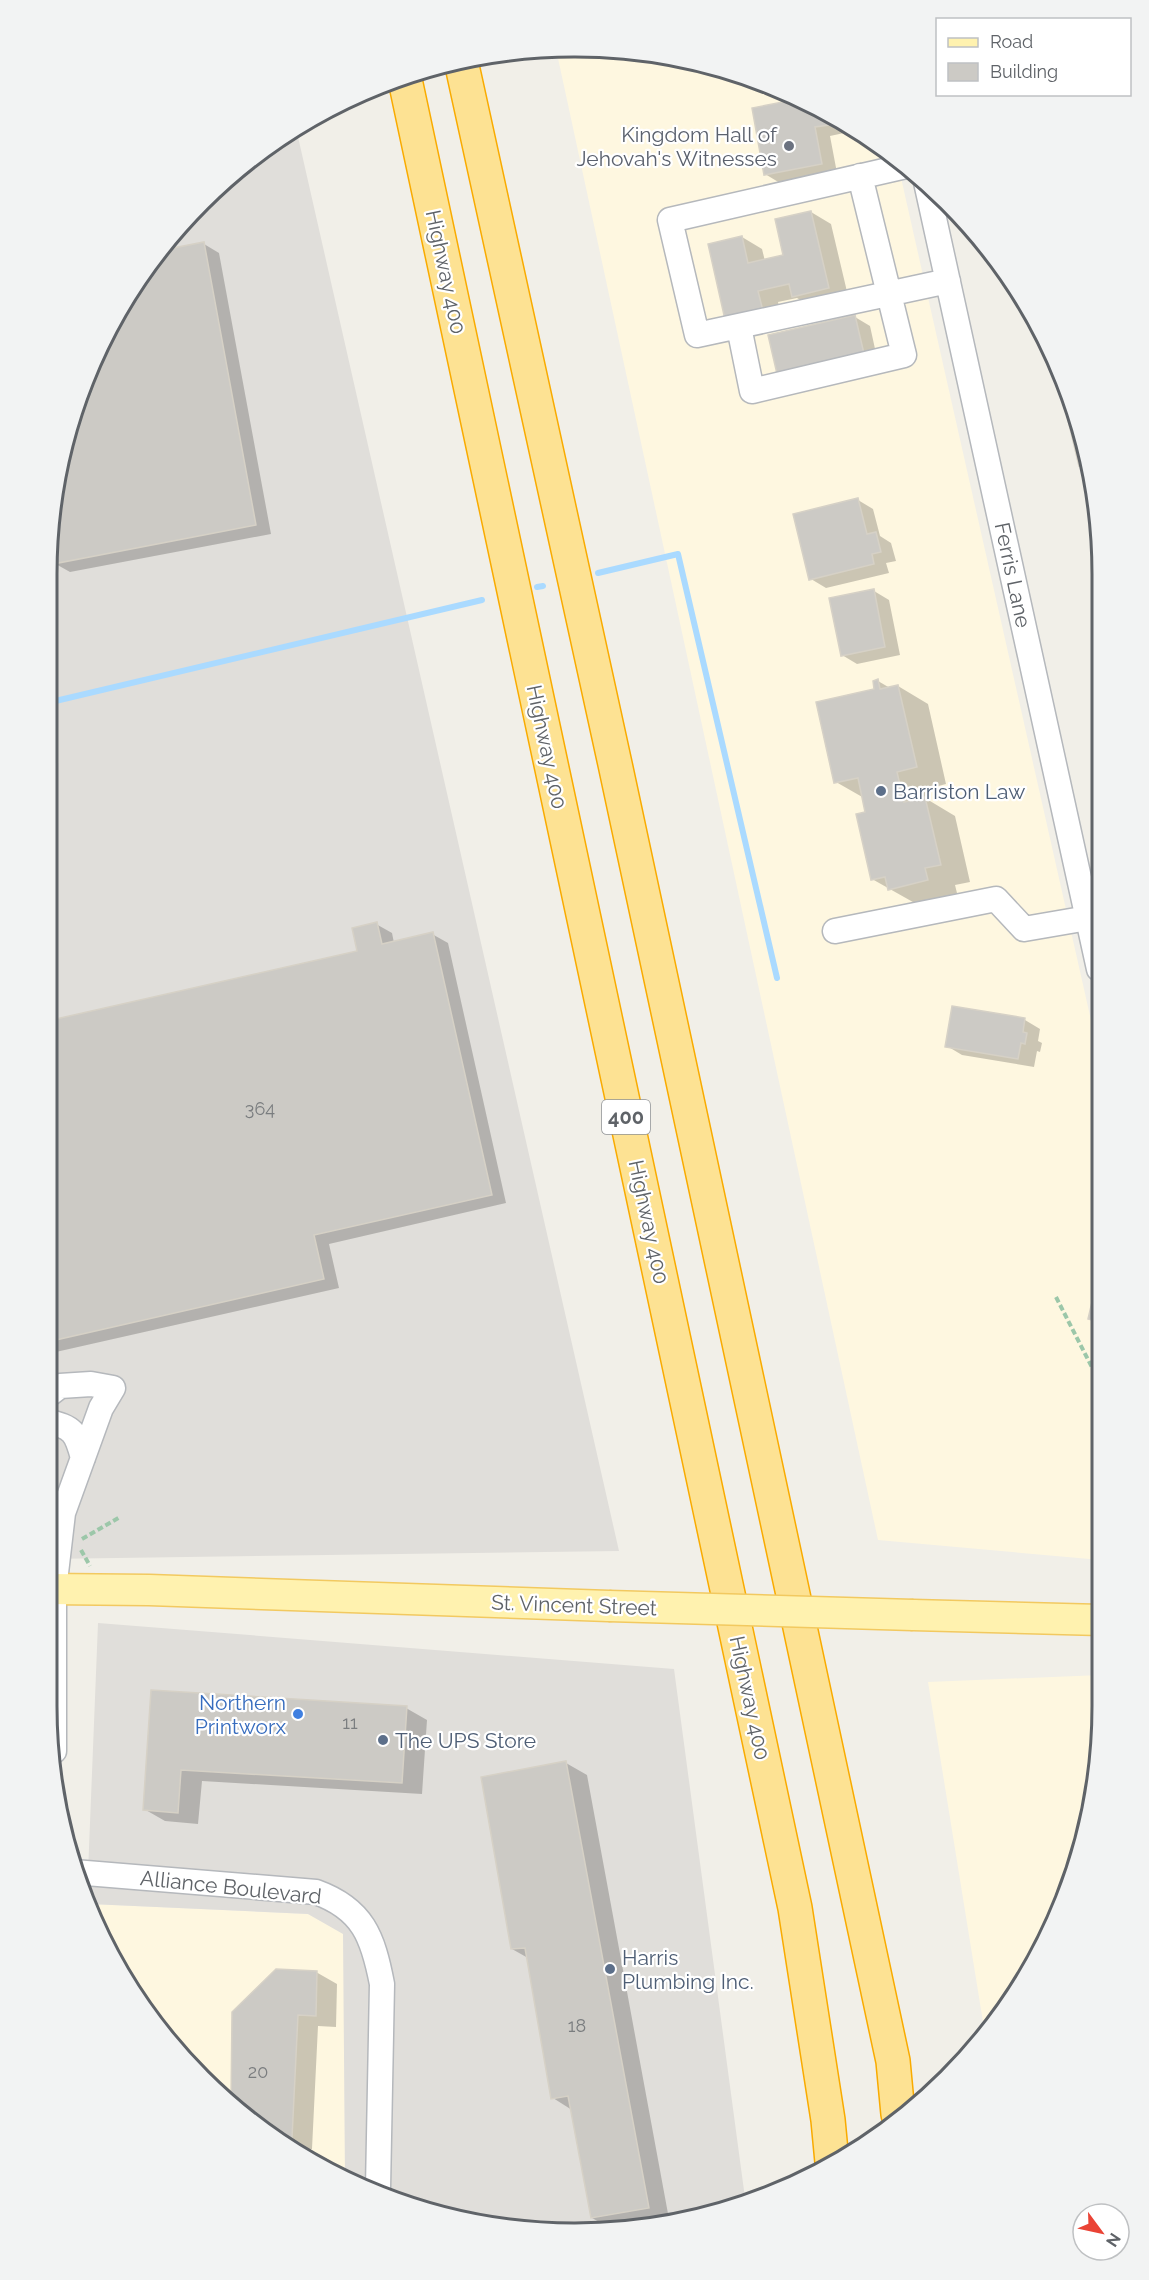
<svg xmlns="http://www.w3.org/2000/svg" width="1149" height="2280" font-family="Raleway,sans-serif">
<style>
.commercial{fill:#fef7e0}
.industrial{fill:#e0deda}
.shadow{fill:#0003}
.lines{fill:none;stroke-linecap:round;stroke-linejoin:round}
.stream{stroke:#aadaff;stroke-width:6}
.building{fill:#cccac5;stroke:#d6d1c6;stroke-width:1.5}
.minor-casing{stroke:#b5b8bc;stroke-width:27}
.major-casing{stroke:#f2c960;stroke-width:33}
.highway-casing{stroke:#f9ab00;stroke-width:36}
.path{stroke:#9cc7a9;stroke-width:4;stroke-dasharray:6 3;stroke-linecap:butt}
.minor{stroke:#fff;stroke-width:24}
.major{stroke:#fff2af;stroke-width:30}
.highway{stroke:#fde293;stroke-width:33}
.major-bridge-casing{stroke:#f2c960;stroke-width:33;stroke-linecap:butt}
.major-bridge{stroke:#fff2af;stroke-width:30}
.worship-dot{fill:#6b7280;stroke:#fff;stroke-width:2}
.service-dot{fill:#5c6f8a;stroke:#fff;stroke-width:2}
.shop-dot{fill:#3f7fe0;stroke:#fff;stroke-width:2}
.labels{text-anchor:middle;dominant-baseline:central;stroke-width:4.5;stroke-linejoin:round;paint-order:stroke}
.number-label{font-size:18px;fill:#7a7d7f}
.shield{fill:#fff;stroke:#8f9295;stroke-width:1.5}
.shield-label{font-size:20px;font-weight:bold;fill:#5f6368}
.worship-label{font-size:21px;fill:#5b616d;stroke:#fff;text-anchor:end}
.street-label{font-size:21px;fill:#5f6368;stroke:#fff}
.service-label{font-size:21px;fill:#4e5e75;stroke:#fff;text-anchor:start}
.shop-label{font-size:21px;fill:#366cbe;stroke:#fff;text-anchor:end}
.rim{fill:none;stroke:#5f6368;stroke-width:3}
</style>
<rect width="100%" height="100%" fill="#f1efe8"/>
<path class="commercial" d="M609,48L711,64L808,101L897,160L1100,1060L1101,1560L878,1540L556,49Z
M1101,1675V1740L1085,1842L1048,1939L984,2028L928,1682Z
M90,1904L308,1914L344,1934L345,2176L310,2163L226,2102L156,2027Z"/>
<path class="industrial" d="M296,128L619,1551L47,1559L48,540L64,438L101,341L155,253L226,178Z
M98,1623L674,1669L745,2198L643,2229L471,2223L345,2176L343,1934L308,1914L90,1904L87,1898Z"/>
<path class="shadow" d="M788,93L808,101L842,124L844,133L830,136L837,173L780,183L765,174L790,103Z
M811,212L831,224L849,300L814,308L797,298L778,302L784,327L748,335L742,237L762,249L765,261L785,256Z
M204,244L219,253L271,534L70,572L54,563L64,438L101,341L156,252Z
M855,317L870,326L879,367L779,377Z
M1060,376L1074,404L1077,417L1068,412Z
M1078,420L1090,470L1080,465Z
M858,500L873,509L880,536L891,543L896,561L886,563L889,573L826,588L811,579Z
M874,591L889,600L900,655L857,664L842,655Z
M878,681L890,688L898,686L928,704L946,784L927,789L930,801L955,816L970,882L955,885L958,897L920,906L872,879L867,813L864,798L836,782L876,690Z
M376,924L392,933L394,943L432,934L448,943L506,1203L329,1244L339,1288L47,1354V1023L359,952Z
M1025,1020L1040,1029L1038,1041L1042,1043L1040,1052L1037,1051L1034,1067L962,1055L947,1046Z
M152,1692L406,1708L427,1720L422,1794L202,1781L198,1824L165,1821L144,1809Z
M566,1763L587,1775L669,2219L620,2228H610L592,2218L572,2110L553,2098L528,1958L512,1949Z
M316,1972L337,1984L336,2027L318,2026L312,2149H292L232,2107Z"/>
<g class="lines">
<path class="stream" d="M598,573L678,554L777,978
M537,587L543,586
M47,703L482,600"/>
</g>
<path class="building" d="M786,93L808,101L827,114L829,125L815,127L822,164L764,175L752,108L788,101Z
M811,211L829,288L792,297L789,284L758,291L764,315L726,324L708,244L742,236L748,263L783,255L775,219Z
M204,242L256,525L53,564L48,537L64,438L101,341L158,251Z
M855,315L865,358L778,378L768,335Z
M1058,370L1074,404L1076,411L1067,413Z
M1078,418L1088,464L1079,466L1068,420Z
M858,498L867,534L876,532L881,552L872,554L874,564L809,580L793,514Z
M874,589L885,647L841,656L829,598Z
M878,679L880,689L898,685L917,767L897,772L904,802L925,797L941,865L925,868L928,880L888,890L885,877L871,880L856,814L865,812L858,778L834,783L816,702L874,689L873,681Z
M377,922L382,944L433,932L492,1195L314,1235L324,1279L47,1342V1021L357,951L352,928Z
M952,1006L1025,1018L1023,1032L1027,1033L1025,1044L1021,1043L1018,1059L945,1047Z
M1096,1285L1100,1286V1322L1088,1319Z
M151,1690L407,1706L402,1783L181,1770L178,1813L143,1810Z
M566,1761L649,2208L591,2218L568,2096L551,2099L525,1948L511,1949L481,1777Z
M276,1969L317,1971L316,2016L298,2015L292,2138H276L231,2106L232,2012Z"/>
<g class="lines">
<g class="minor-casing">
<path id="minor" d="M906,166L670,220L697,335L948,281
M926,182L1099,969
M739,327L752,391L904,355L860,176
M835,931L996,899L1024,929L1088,918
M47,1396L60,1386L91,1384L113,1388L101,1408L63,1513L54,1590V1751
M47,1421C73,1428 76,1431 83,1458
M74,1872L316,1892C363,1909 373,1937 382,1984L378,2188"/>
</g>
<g class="major-casing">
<path id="major" d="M47,1589L149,1590L609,1606
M913,1615L1101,1620"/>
</g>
<g class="highway-casing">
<path id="highway" d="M461,61L615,764L893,2061L898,2114
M404,75L795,1908L828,2120L832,2162"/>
</g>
<path class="path" d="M1056,1297L1100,1383
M82,1539L120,1517
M81,1550L90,1566"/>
<use href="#minor" class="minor"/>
<use href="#major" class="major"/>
<use href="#highway" class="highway"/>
<g class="major-bridge-casing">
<path id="major-bridge" d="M609,1606L913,1615"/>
</g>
<use href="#major-bridge" class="major-bridge"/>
</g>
<circle class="worship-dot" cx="789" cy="146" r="6"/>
<g class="service-dot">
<circle cx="881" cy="791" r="6"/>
<circle cx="383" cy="1740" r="6"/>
<circle cx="610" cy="1969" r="6"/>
</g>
<circle class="shop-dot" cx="298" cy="1714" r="6"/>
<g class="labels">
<g class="number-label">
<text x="260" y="1108">364</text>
<text x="350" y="1722">11</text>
<text x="577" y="2025">18</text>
<text x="258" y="2071">20</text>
</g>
<rect class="shield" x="602" y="1100" width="48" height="34" rx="4.5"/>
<g class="shield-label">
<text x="626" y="1117">400</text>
</g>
<g class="worship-label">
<text x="777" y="134">Kingdom Hall of<tspan x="777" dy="24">Jehovah's Witnesses</tspan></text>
</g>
<g class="street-label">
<text transform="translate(446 272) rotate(78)">Highway 400</text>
<text transform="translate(1013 575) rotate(78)">Ferris Lane</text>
<text transform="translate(547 747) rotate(78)">Highway 400</text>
<text transform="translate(649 1222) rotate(78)">Highway 400</text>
<text transform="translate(574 1605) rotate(2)">St. Vincent Street</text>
<text transform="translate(750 1698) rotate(78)">Highway 400</text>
<text transform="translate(231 1887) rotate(6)">Alliance Boulevard</text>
</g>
<g class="service-label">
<text x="893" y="791">Barriston Law</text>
<text x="395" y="1740">The UPS Store</text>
<text x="622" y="1957">Harris<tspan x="622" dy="24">Plumbing Inc.</tspan></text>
</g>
<g class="shop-label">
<text x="286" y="1702">Northern<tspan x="286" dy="24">Printworx</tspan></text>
</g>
</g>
<path d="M0 0H1149V2280H0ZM574 57H575A517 517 0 0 1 1092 574V1706A517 517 0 0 1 575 2223H574A517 517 0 0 1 57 1706V574A517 517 0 0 1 574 57Z" fill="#f2f3f3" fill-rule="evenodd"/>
<path class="rim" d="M574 57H575A517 517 0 0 1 1092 574V1706A517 517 0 0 1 575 2223H574A517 517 0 0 1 57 1706V574A517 517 0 0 1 574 57Z"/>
<rect x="936" y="18" width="195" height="78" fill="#ffffff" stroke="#bfc1c3" stroke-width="1.5"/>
<rect x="948" y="38" width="30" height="9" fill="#fff2af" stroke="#bfc1c3" stroke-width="1.5"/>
<text x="990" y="48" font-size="18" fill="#5f6368">Road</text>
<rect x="948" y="63" width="30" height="18" fill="#cccac5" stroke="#bfc1c3" stroke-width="1.5"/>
<text x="990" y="78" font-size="18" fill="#5f6368">Building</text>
<g transform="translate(1101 2232) rotate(123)"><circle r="28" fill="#ffffff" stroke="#bfc1c3" stroke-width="1.5"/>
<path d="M0-4.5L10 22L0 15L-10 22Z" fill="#ea4335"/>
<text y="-9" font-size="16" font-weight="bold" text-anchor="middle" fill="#5f6368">N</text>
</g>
</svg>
